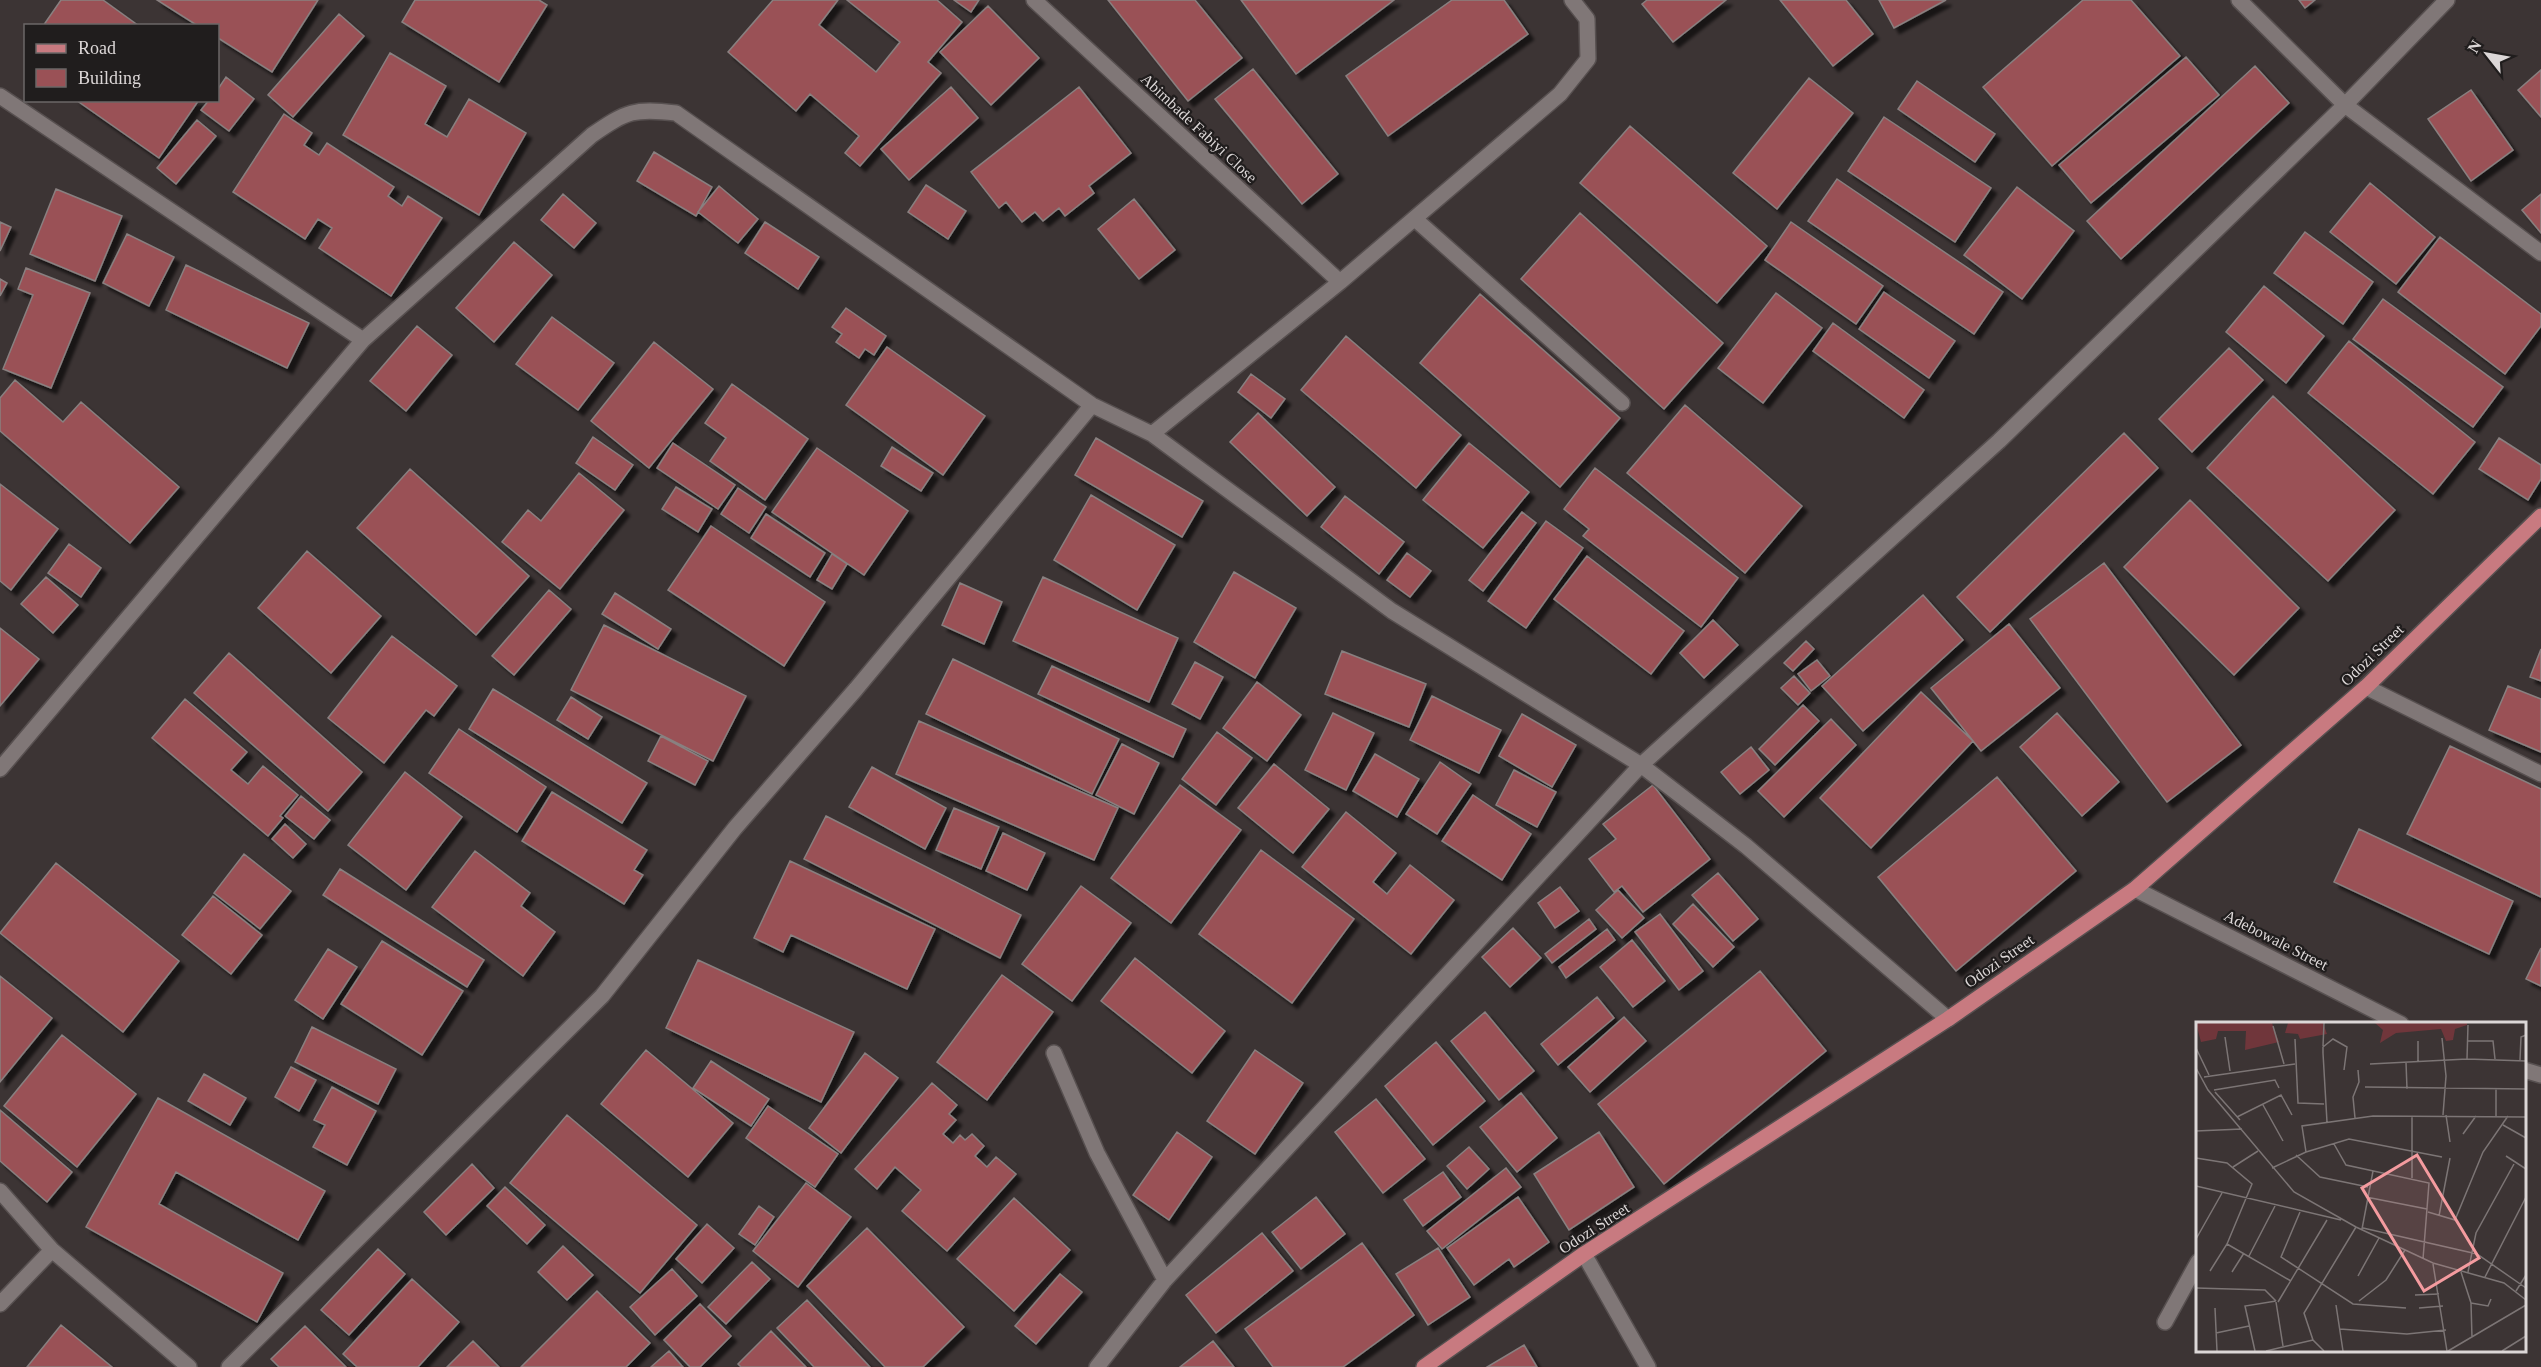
<svg xmlns="http://www.w3.org/2000/svg" width="2541" height="1367" font-family="Georgia,serif">
<style>
.building{fill:#9a5156;stroke:#898080;stroke-width:1.5;filter:url(#shadow)}
.lines{fill:none;stroke-linecap:round;stroke-linejoin:round}
.minor-casing{stroke:#575050;stroke-width:18}
.major-casing{stroke:#575050;stroke-width:18}
.minor{stroke:#807777;stroke-width:15}
.major{stroke:#c87a80;stroke-width:15}
.labels{text-anchor:middle;dominant-baseline:central;stroke-width:4.5;stroke-linejoin:round;paint-order:stroke}
.street-label{font-size:16px;fill:#dcd7d7;stroke:#201d1d}
.inset-road{fill:none;stroke:#7c7575;stroke-width:1.5}
.view{fill:#f49b9f;fill-opacity:0.15;stroke:#f49b9f;stroke-width:3}
.inset-edge{fill:none;stroke:#dcd7d7;stroke-width:3}
</style>
<defs>
<filter id="shadow"><feDropShadow dx="5.5" dy="5.5" stdDeviation="1.5" flood-color="#0009"/></filter>
</defs>
<rect width="100%" height="100%" fill="#3c3434"/>
<path class="building" d="M61,0H103L139,26H43Z
M157,0H318L272,72L218,38V26H198Z
M415,0H539L547,5L499,82L402,22Z
M773,0H838L819,25L876,72L900,42L847,0H937L962,22L928,62L941,73L860,166L845,153L859,136L810,94L796,111L728,52Z
M954,0H979L971,12Z
M1108,0H1195L1242,58L1188,101Z
M1241,0H1394L1296,74Z
M1452,0H1504L1528,34L1388,136L1346,76Z
M1647,0H1726L1673,42L1642,4Z
M1780,0H1846L1873,34L1833,66Z
M1879,0H1946L1894,28Z
M2083,0H2131L2180,56L2052,166L1983,87Z
M2299,0H2315L2305,8Z
M988,6L1039,58L991,105L940,52Z
M339,14L364,36L293,117L268,95Z
M390,53L446,86L425,124L447,137L469,99L526,133L479,215L343,135Z
M2186,57L2219,95L2091,203L2059,165Z
M2255,66L2289,103L2121,259L2087,221Z
M1253,69L1338,174L1302,204L1215,99Z
M2541,70V117L2518,90Z
M226,77L254,99L229,131L201,110L209,100H218V89Z
M1809,78L1853,113L1777,209L1733,173Z
M1917,81L1995,134L1975,162L1898,109Z
M951,87L978,118L909,180L881,149Z
M1079,87L1131,153L1089,186L1094,193L1065,216L1059,208L1043,221L1035,212L1022,222L1006,202L999,208L971,172Z
M2471,90L2513,150L2471,181L2428,119Z
M76,100H199L159,158Z
M284,114L312,133L304,145L319,155L327,143L394,187L388,196L402,206L408,196L442,218L391,296L319,248L332,228L318,219L305,239L233,192Z
M1884,117L1991,188L1955,242L1848,171Z
M197,120L216,136L176,184L157,168Z
M1630,126L1767,246L1717,303L1580,183Z
M654,152L712,187L696,216L637,181Z
M1837,179L2003,292L1974,334L1808,221Z
M2370,183L2435,237L2396,284L2330,232Z
M926,185L966,211L948,239L908,212Z
M719,186L758,219L738,243L698,212Z
M2017,187L2074,231L2022,299L1964,255Z
M56,189L122,216L95,281L30,254Z
M563,194L596,223L574,248L541,220Z
M2541,194V233L2522,210Z
M1134,199L1175,250L1139,279L1098,229Z
M1580,213L1723,343L1664,409L1521,279Z
M0,222L11,227L0,251Z
M765,222L819,257L798,289L745,253Z
M1791,222L1883,286L1856,324L1765,260Z
M2305,232L2373,282L2343,324L2274,273Z
M127,234L174,257L149,306L103,283Z
M2440,237L2541,314V326L2505,374L2398,292Z
M514,242L552,275L494,342L456,308Z
M186,265L309,323L287,368L166,310Z
M26,268L90,293L51,388L3,369L33,295L18,289Z
M0,279L7,283L0,296Z
M2264,286L2324,336L2286,383L2226,332Z
M1884,292L1955,341L1929,378L1859,329Z
M1776,293L1822,328L1763,403L1718,368Z
M1480,294L1620,418L1560,487L1420,363Z
M2383,299L2503,387L2473,427L2353,339Z
M846,308L886,336L874,355L865,349L859,358L836,342L842,334L832,327Z
M552,317L614,363L578,410L516,364Z
M1833,323L1924,390L1904,418L1813,351Z
M417,326L452,355L406,411L370,381Z
M1346,336L1461,435L1416,488L1301,390Z
M2349,341L2475,442L2433,494L2308,393Z
M654,342L713,389L649,468L591,421Z
M887,347L985,416L943,475L846,405Z
M2229,348L2263,380L2192,452L2159,419Z
M1251,374L1285,399L1271,418L1238,392Z
M15,380L63,422L81,402L179,487L130,543L0,431V398Z
M732,384L808,439L765,500L710,461L726,438L705,423Z
M2273,396L2395,510L2328,581L2207,468Z
M1685,405L1802,506L1745,573L1627,473Z
M1258,413L1335,487L1307,516L1230,442Z
M2124,433L2158,468L1990,632L1957,597Z
M593,437L633,465L615,490L576,463Z
M1096,438L1203,501L1182,537L1075,475Z
M2499,438L2541,465V479L2528,500L2479,469Z
M673,443L735,485L718,509L657,468Z
M1469,443L1529,492L1483,548L1423,500Z
M892,447L933,473L921,491L881,466Z
M817,448L908,511L864,575L772,512Z
M1595,468L1738,578L1701,627L1583,536L1589,529L1564,509Z
M410,469L529,576L476,635L357,528Z
M579,473L624,510L560,589L502,542L528,510L541,521Z
M0,484L58,529L11,590L0,581Z
M676,487L712,509L698,532L662,509Z
M738,488L766,507L749,533L721,514Z
M1091,495L1175,545L1137,610L1054,560Z
M1345,496L1404,542L1379,574L1321,527Z
M2190,500L2299,608L2234,675L2124,567Z
M1522,512L1536,523L1483,591L1469,580Z
M766,514L825,553L810,577L751,538Z
M1546,521L1583,548L1526,628L1488,601Z
M711,526L825,602L784,666L668,590Z
M69,544L101,568L81,597L48,573Z
M307,551L381,616L331,673L258,608Z
M1407,553L1431,571L1410,597L1387,580Z
M832,554L847,564L832,589L817,580Z
M1587,556L1684,631L1651,674L1554,599Z
M2104,563L2241,745L2167,802L2030,619Z
M1234,572L1296,608L1255,678L1194,642Z
M46,577L78,605L53,633L21,604Z
M1043,577L1178,638L1149,702L1013,641Z
M960,583L1002,602L984,644L942,625Z
M549,590L571,609L514,675L492,656Z
M615,593L671,629L658,649L602,614Z
M1923,595L1963,640L1863,731L1822,686Z
M1713,620L1738,645L1704,678L1680,653Z
M2009,624L2060,688L1981,751L1931,688Z
M604,625L746,696L713,761L571,690Z
M0,628L39,659L0,706Z
M392,636L457,686L434,716L426,710L384,763L328,718Z
M1806,641L1814,649L1793,671L1784,663Z
M2541,649V681L2530,677Z
M1342,651L1426,684L1409,727L1325,694Z
M229,653L362,772L328,811L194,693Z
M953,659L1119,739L1092,794L926,714Z
M1817,660L1830,676L1811,691L1798,674Z
M1195,662L1223,677L1200,719L1172,704Z
M1052,666L1186,729L1173,757L1038,694Z
M1794,676L1810,693L1798,705L1781,688Z
M1257,682L1301,715L1267,761L1223,728Z
M2508,686L2541,699V752L2489,730Z
M493,689L647,783L622,823L469,729Z
M1921,692L1973,741L1871,848L1820,798Z
M1432,696L1501,730L1479,773L1410,740Z
M571,697L602,717L588,739L557,720Z
M185,699L247,752L231,770L248,784L263,766L298,795L280,816L283,818L268,836L152,738Z
M1803,705L1819,721L1775,765L1759,749Z
M1333,713L1374,733L1346,790L1305,770Z
M2057,713L2119,782L2082,816L2020,747Z
M1522,714L1576,745L1552,787L1499,756Z
M1831,719L1856,745L1784,817L1758,791Z
M919,721L1118,808L1094,860L896,774Z
M459,729L546,787L517,832L429,773Z
M1217,732L1252,758L1216,805L1182,779Z
M661,736L708,761L695,785L648,761Z
M1122,744L1159,763L1134,814L1096,795Z
M2450,746L2541,789V897L2407,834Z
M1751,747L1769,770L1740,794L1721,772Z
M1375,754L1419,779L1397,817L1353,791Z
M1440,762L1471,784L1437,834L1406,814Z
M1274,764L1329,809L1293,853L1238,808Z
M872,767L946,808L925,849L849,807Z
M1514,770L1556,792L1537,827L1496,805Z
M405,772L462,817L406,890L348,845Z
M1997,777L2076,871L1956,971L1878,877Z
M1180,785L1241,830L1171,923L1111,878Z
M1653,785L1710,859L1643,912L1622,886L1614,892L1589,859L1616,839L1603,824Z
M552,792L647,850L634,870L643,875L624,904L522,841Z
M1473,795L1531,834L1502,880L1442,841Z
M301,796L330,820L314,839L285,816Z
M954,808L999,827L981,869L936,850Z
M1346,812L1396,853L1373,882L1387,894L1410,865L1454,900L1411,954L1302,867Z
M826,816L1021,915L1000,958L804,859Z
M285,824L306,844L293,858L272,839Z
M2359,829L2513,901L2489,954L2334,882Z
M1003,833L1045,853L1027,890L986,871Z
M1261,850L1354,919L1292,1003L1199,934Z
M475,851L530,893L521,906L555,932L523,976L432,907Z
M244,854L291,891L260,929L214,893Z
M790,861L935,929L907,989L791,935L783,952L754,938Z
M56,863L179,961L123,1032L0,933Z
M340,869L484,960L467,987L323,895Z
M1718,873L1758,919L1733,941L1692,895Z
M1081,886L1131,923L1072,1001L1022,964Z
M1560,887L1579,911L1555,928L1538,903Z
M1618,890L1644,918L1622,938L1596,910Z
M213,896L262,935L231,974L182,935Z
M1693,904L1734,947L1713,967L1673,924Z
M1660,914L1703,971L1679,990L1635,932Z
M1589,919L1596,929L1552,963L1545,954Z
M1513,928L1541,958L1510,987L1482,957Z
M1607,929L1615,940L1566,978L1559,967Z
M1632,940L1665,981L1633,1007L1600,967Z
M382,941L463,991L422,1055L341,1004Z
M2541,948V986L2526,979Z
M328,949L357,967L323,1019L295,1000Z
M1135,958L1225,1031L1192,1073L1101,1001Z
M698,960L854,1032L821,1102L666,1028Z
M1760,971L1826,1051L1664,1184L1598,1104Z
M1002,975L1053,1012L987,1100L937,1062Z
M0,976L52,1018L0,1082Z
M1597,997L1614,1018L1558,1065L1541,1044Z
M1485,1012L1534,1071L1499,1100L1451,1041Z
M1624,1017L1646,1041L1590,1092L1568,1067Z
M312,1027L396,1069L378,1104L295,1062Z
M62,1035L136,1094L77,1167L4,1106Z
M1436,1042L1485,1101L1433,1145L1385,1086Z
M646,1050L733,1123L688,1177L601,1104Z
M1255,1050L1303,1083L1255,1154L1207,1121Z
M865,1053L898,1078L841,1153L809,1128Z
M711,1061L769,1099L751,1126L693,1088Z
M291,1067L316,1080L299,1111L275,1097Z
M204,1074L246,1098L230,1125L188,1101Z
M932,1083L957,1105L949,1114L956,1120L943,1134L953,1143L960,1135L965,1140L972,1134L984,1146L975,1156L987,1167L996,1157L1016,1174L947,1251L902,1211L921,1190L895,1167L877,1189L855,1169Z
M332,1087L376,1111L347,1165L313,1147L325,1125L314,1120Z
M1521,1093L1557,1138L1517,1172L1480,1127Z
M158,1098L325,1191L298,1240L176,1172L159,1204L283,1273L257,1322L86,1227Z
M1376,1099L1425,1159L1383,1193L1335,1132Z
M768,1106L838,1154L815,1187L746,1138Z
M0,1110L72,1172L47,1202L0,1161Z
M567,1115L697,1225L640,1293L510,1183Z
M1177,1132L1212,1157L1169,1220L1133,1195Z
M1599,1132L1634,1187L1569,1230L1534,1174Z
M1469,1147L1489,1169L1467,1189L1447,1166Z
M472,1164L494,1188L446,1235L424,1212Z
M1506,1168L1521,1187L1442,1249L1427,1231Z
M1443,1172L1461,1197L1423,1226L1404,1200Z
M806,1183L851,1217L798,1287L753,1251Z
M505,1187L545,1225L527,1244L487,1206Z
M1316,1197L1345,1234L1301,1269L1272,1232Z
M1518,1197L1549,1242L1514,1267L1509,1259L1474,1285L1447,1248Z
M1014,1198L1070,1250L1014,1311L957,1259Z
M759,1206L774,1217L755,1245L739,1234Z
M707,1224L734,1248L702,1283L676,1259Z
M867,1228L964,1327L923,1367H885L807,1286Z
M1262,1233L1293,1271L1216,1333L1186,1295Z
M1362,1243L1414,1315L1343,1367H1273L1245,1329Z
M563,1246L593,1275L567,1300L538,1272Z
M1438,1248L1470,1297L1428,1325L1396,1274Z
M378,1249L405,1274L349,1335L321,1310Z
M752,1262L770,1279L726,1324L708,1307Z
M672,1269L697,1296L655,1335L630,1307Z
M1060,1274L1082,1292L1036,1344L1015,1326Z
M412,1279L459,1322L418,1367H357L343,1354Z
M597,1291L650,1343L626,1367H521Z
M807,1300L870,1367H814L777,1328Z
M700,1304L731,1336L700,1367H690L664,1340Z
M61,1325L112,1367H27Z
M305,1326L346,1367H279L271,1359Z
M771,1331L806,1367H741L738,1364Z
M473,1341L499,1367H447Z
M1213,1341L1234,1367H1180Z
M1524,1345L1537,1367H1487Z
M669,1351L683,1367H651Z"/>
<g class="lines">
<g class="minor-casing">
<path id="minor" d="M1034,0L1340,282
M2239,0L2345,105L2541,253
M0,96L363,340
M1415,219L1622,403
M1152,434L1340,282L1560,94L1588,59L1587,19L1572,0
M2366,687L2541,774
M0,769L363,340L592,135C627,111 634,108 676,113L1092,405L1152,434L1392,611L1641,765L1746,846L1948,1019
M2135,889L2401,1024
M1054,1053L1097,1153L1165,1280
M2524,1070L2541,1075
M0,1191L52,1250L189,1367
M1584,1254L1648,1367
M0,1304L52,1250
M2165,1322L2198,1262
M229,1367L602,996L735,828L856,689L1092,405
M1097,1367L1165,1280L1641,765L1999,441L2345,105L2447,0"/>
</g>
<g class="major-casing">
<path id="major" d="M1424,1367L1584,1254L1948,1019L2135,889L2366,687L2541,516"/>
</g>
<use href="#minor" class="minor"/>
<use href="#major" class="major"/>
</g>
<g class="labels">
<g class="street-label">
<text transform="translate(1199 128) rotate(43)">Abimbade Fabiyi Close</text>
<text transform="translate(2372 655) rotate(-44)">Odozi Street</text>
<text transform="translate(2276 940) rotate(27)">Adebowale Street</text>
<text transform="translate(1999 961) rotate(-35)">Odozi Street</text>
<text transform="translate(1594 1228) rotate(-33)">Odozi Street</text>
</g>
</g>
<g transform="translate(2196 1022)">
<rect width="330" height="330" fill="#3c3434"/>
<path d="M179,1H271V3L259,7L257,18L250,19L245,7L200,11L184,21L187,8Z" fill="#70363b"/>
<path d="M0,1H76L83,20L49,28L50,9H22L20,17L5,20ZM92,1H127L131,12L104,17L102,12L89,11Z" fill="#70363b"/>
<path class="inset-road" d="M77,4L88,42M29,15L34,49M246,16L250,54L247,93M99,17L102,81L128,82M271,19H297L299,37M127,24L128,1M0,26L13,53M271,37L272,3M324,38L325,15L330,13M210,40L211,67M222,40V19M174,42L271,37L330,39M0,46L12,68L98,170L160,205L237,241L308,261L330,278M8,55L99,42M169,65L330,67M18,68L79,58L83,66M19,70L44,98M67,83L87,119M250,93L254,120M216,94V156M300,94V66M41,95L85,73L96,93M159,96L157,75L163,60L162,48M131,100L127,31V25L137,17L151,25L148,48M307,103L330,116M0,109L46,107M267,112L280,94M138,122L150,143L233,161L227,237M110,130L153,117L246,135M100,133L124,155L172,165M310,134L330,147M0,136L31,141L56,162L31,222L14,249M37,145L62,129M76,146L110,130L106,104L177,94L330,95M0,164L145,198M170,175L231,187M104,190L85,235L157,282L210,286M232,190L259,198L287,130L312,94M243,194L254,136M167,206L281,232L330,266M166,207L177,149M0,217L26,171M31,222L95,259M53,234L79,184M237,242L251,329M36,250L48,231M265,250L275,281L276,316M272,250L280,211L318,142M162,254L183,216M289,255L330,175M0,266L69,268L80,279M320,269L330,253M219,273L243,272M163,279L190,258L209,228M80,280L87,324M82,280L131,198M275,281L292,284L295,277M140,283L147,329M19,286L21,329M223,286L247,284M144,307L211,312L250,308M20,311L53,304M59,329L49,284L80,279M70,329L117,318M128,329L117,318L108,291L160,205M252,329L330,283M306,329L330,314"/>
<path class="view" d="M221,133L283,236L228,269L166,166Z"/>
<rect width="330" height="330" class="inset-edge"/>
</g>
<rect x="24" y="24" width="195" height="78" fill="#201d1d" stroke="#6b6767" stroke-width="1.5"/>
<rect x="36" y="44" width="30" height="9" fill="#c87a80" stroke="#6b6767" stroke-width="1.5"/>
<text x="78" y="54" font-size="18" fill="#dcd7d7">Road</text>
<rect x="36" y="69" width="30" height="18" fill="#9a5156" stroke="#6b6767" stroke-width="1.5"/>
<text x="78" y="84" font-size="18" fill="#dcd7d7">Building</text>
<g transform="translate(2487 54) rotate(301)" stroke="#201d1d" stroke-width="4.5" paint-order="stroke">
<path d="M0-4.5L10 22L0 15L-10 22Z" fill="#dcd7d7"/>
<text y="-9" font-size="16" font-weight="bold" text-anchor="middle" fill="#dcd7d7">N</text>
</g>
</svg>
